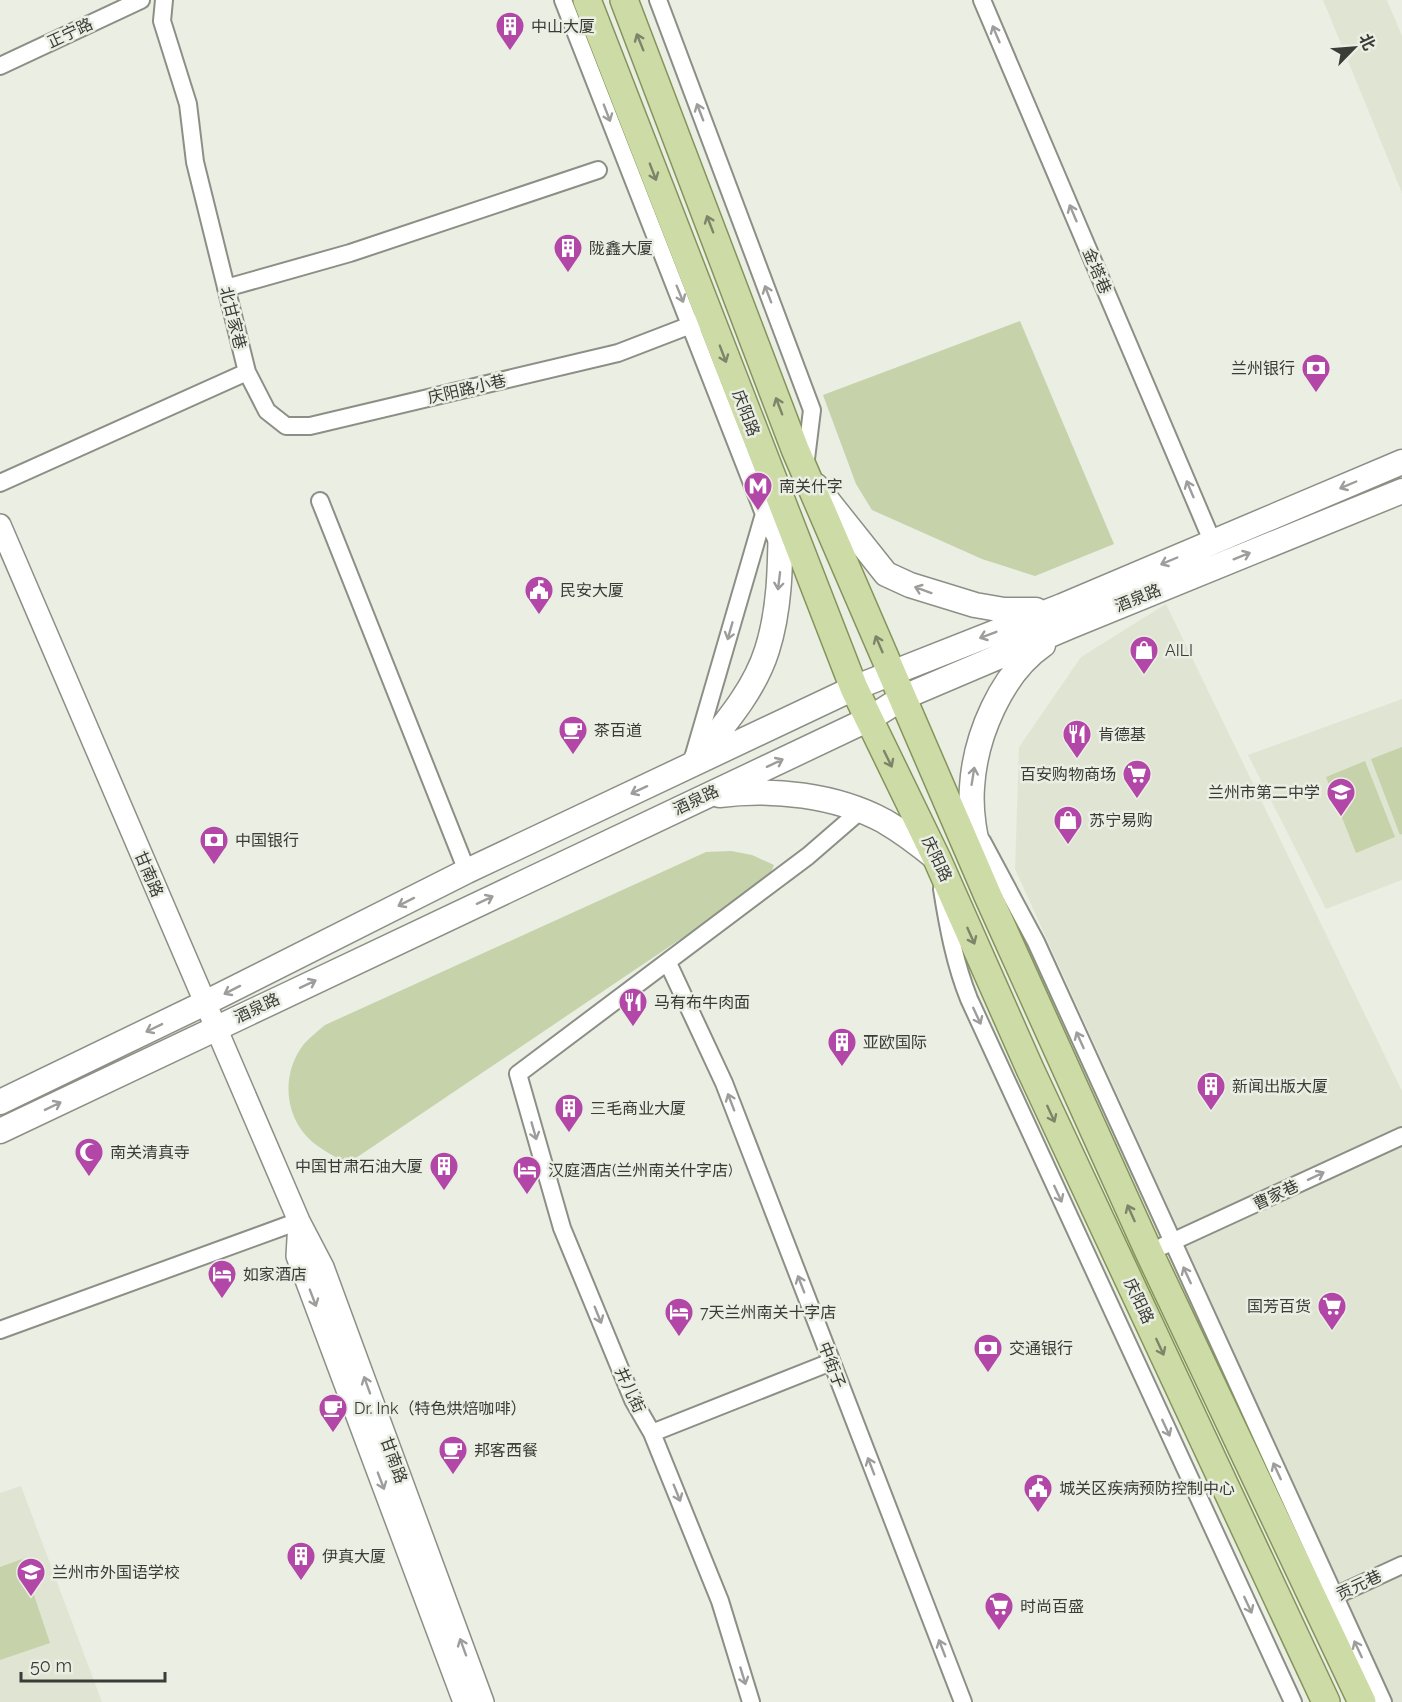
<svg xmlns="http://www.w3.org/2000/svg" width="1402" height="1702" font-family="Raleway,'Noto Sans SC',sans-serif">
<style>
.built{fill:#e0e5d3}
.green{fill:#c6d2aa}
.lines{fill:none;stroke-linecap:round;stroke-linejoin:round}
.minor-casing{stroke:#8c8f85;stroke-width:20}
.tertiary-casing{stroke:#8c8f85;stroke-width:24}
.secondary-casing{stroke:#8c8f85;stroke-width:27}
.primary-casing{stroke:#84945a;stroke-width:30}
.minor{stroke:#fff;stroke-width:16}
.tertiary{stroke:#fff;stroke-width:21}
.secondary{stroke:#fff;stroke-width:24}
.primary{stroke:#cddca7;stroke-width:27}
.oneway{stroke:#9d9e9c}
.oneway2{stroke:#7d846a}
.labels{text-anchor:middle;dominant-baseline:central;stroke-width:5;stroke-linejoin:round;paint-order:stroke}
.poi-label{font-size:16px;fill:#3b3c38;stroke:#eaeee3;text-anchor:start}
.street-label{font-size:16px;fill:#3b3c38;stroke:#eaeee3}
</style>
<rect width="100%" height="100%" fill="#eaeee3"/>
<path class="built" d="M1323,0H1387L1402,36V193Z
M1166,604L1402,1091V1702H1393L1015,869L1019,747L1081,657Z
M1402,699V880L1326,909L1248,755Z
M21,1486L102,1702H0V1493Z"/>
<path class="green" d="M1020,321L1114,544L1035,576L982,559L872,510L856,484L823,395Z
M1402,747V834L1400,835L1371,759Z
M1365,761L1395,837L1356,853L1326,777Z
M731,851L752,855L774,865L768,880L347,1164C337,1157 325,1152 315,1144C284,1120 280,1074 304,1044C310,1037 318,1031 325,1025L706,852Z
M22,1559L50,1643L0,1660V1567Z"/>
<g class="lines">
<g class="minor-casing">
<path id="minor" d="M164,0L162,21L188,104L195,162L247,372L267,411L286,426H310L618,353L709,318
M563,0L764,514L778,543
M658,0L812,410L805,467
M982,0L1213,543
M0,66L141,0
M226,288L350,253L598,170
M0,483L247,372
M320,501L467,871
M693,758L764,514
M982,841L1036,942L1383,1702
M942,889C948,927 955,964 969,999L1293,1702
M668,963L724,1083L963,1702
M1163,1246L1402,1136
M0,1330L299,1221
M652,1433L831,1362
M1324,1601L1402,1565
M751,1702L720,1601L652,1433L633,1400L562,1228L518,1074L808,856L860,811"/>
</g>
<g class="tertiary-casing">
<path id="tertiary" d="M0,525L299,1221L323,1267L483,1702
M299,1222L297,1256L464,1702"/>
</g>
<g class="secondary-casing">
<path id="secondary" d="M816,486L886,574L910,585L975,605L1004,610H1036
M695,761C722,727 754,692 767,650C782,603 780,552 781,504
M719,795C772,788 836,795 884,821C903,832 920,845 937,859
M981,861C975,836 970,813 972,787C975,737 1001,674 1043,645
M0,1102L207,1002L467,871L854,688L1062,606L1402,462
M0,1131L869,719L904,697L1071,626L1402,491"/>
</g>
<g class="primary-casing">
<path id="primary" d="M587,0L854,688L937,859L1030,1069L1326,1702
M624,0L795,449L988,896L1148,1250L1362,1702"/>
</g>
<use href="#minor" class="minor"/>
<use href="#tertiary" class="tertiary"/>
<use href="#secondary" class="secondary"/>
<use href="#primary" class="primary"/>
</g>
<defs><path id="oneway-shaft" d="M-6 0H5M1.5-3L5.5 0L1.5 3" fill="none" stroke-width="1.6" stroke-linecap="round" stroke-linejoin="round" transform="scale(1.5)"/></defs>
<g class="oneway">
<use href="#oneway-shaft" transform="translate(996 34) rotate(-113)"/>
<use href="#oneway-shaft" transform="translate(700 112) rotate(-111)"/>
<use href="#oneway-shaft" transform="translate(607 113) rotate(69)"/>
<use href="#oneway-shaft" transform="translate(1073 213) rotate(-113)"/>
<use href="#oneway-shaft" transform="translate(680 294) rotate(68)"/>
<use href="#oneway-shaft" transform="translate(768 294) rotate(-111)"/>
<use href="#oneway-shaft" transform="translate(1348 485) rotate(157)"/>
<use href="#oneway-shaft" transform="translate(1190 489) rotate(-113)"/>
<use href="#oneway-shaft" transform="translate(1242 556) rotate(-22)"/>
<use href="#oneway-shaft" transform="translate(1169 561) rotate(157)"/>
<use href="#oneway-shaft" transform="translate(779 581) rotate(97)"/>
<use href="#oneway-shaft" transform="translate(923 590) rotate(-160)"/>
<use href="#oneway-shaft" transform="translate(730 631) rotate(106)"/>
<use href="#oneway-shaft" transform="translate(988 635) rotate(159)"/>
<use href="#oneway-shaft" transform="translate(775 763) rotate(-25)"/>
<use href="#oneway-shaft" transform="translate(973 776) rotate(-81)"/>
<use href="#oneway-shaft" transform="translate(639 790) rotate(155)"/>
<use href="#oneway-shaft" transform="translate(485 900) rotate(-25)"/>
<use href="#oneway-shaft" transform="translate(406 902) rotate(153)"/>
<use href="#oneway-shaft" transform="translate(308 984) rotate(-25)"/>
<use href="#oneway-shaft" transform="translate(232 990) rotate(153)"/>
<use href="#oneway-shaft" transform="translate(977 1016) rotate(65)"/>
<use href="#oneway-shaft" transform="translate(154 1028) rotate(154)"/>
<use href="#oneway-shaft" transform="translate(1080 1040) rotate(-114)"/>
<use href="#oneway-shaft" transform="translate(731 1102) rotate(-111)"/>
<use href="#oneway-shaft" transform="translate(53 1106) rotate(-26)"/>
<use href="#oneway-shaft" transform="translate(534 1131) rotate(74)"/>
<use href="#oneway-shaft" transform="translate(1316 1176) rotate(-25)"/>
<use href="#oneway-shaft" transform="translate(1058 1194) rotate(65)"/>
<use href="#oneway-shaft" transform="translate(1187 1275) rotate(-115)"/>
<use href="#oneway-shaft" transform="translate(801 1284) rotate(-111)"/>
<use href="#oneway-shaft" transform="translate(313 1298) rotate(69)"/>
<use href="#oneway-shaft" transform="translate(598 1315) rotate(68)"/>
<use href="#oneway-shaft" transform="translate(367 1385) rotate(-110)"/>
<use href="#oneway-shaft" transform="translate(1166 1428) rotate(65)"/>
<use href="#oneway-shaft" transform="translate(871 1466) rotate(-111)"/>
<use href="#oneway-shaft" transform="translate(1277 1471) rotate(-115)"/>
<use href="#oneway-shaft" transform="translate(381 1481) rotate(69)"/>
<use href="#oneway-shaft" transform="translate(677 1493) rotate(68)"/>
<use href="#oneway-shaft" transform="translate(1248 1605) rotate(65)"/>
<use href="#oneway-shaft" transform="translate(463 1647) rotate(-110)"/>
<use href="#oneway-shaft" transform="translate(942 1648) rotate(-111)"/>
<use href="#oneway-shaft" transform="translate(1358 1649) rotate(-115)"/>
<use href="#oneway-shaft" transform="translate(743 1676) rotate(73)"/>
</g>
<g class="oneway2">
<use href="#oneway-shaft" transform="translate(640 42) rotate(-112)"/>
<use href="#oneway-shaft" transform="translate(653 172) rotate(69)"/>
<use href="#oneway-shaft" transform="translate(710 224) rotate(-111)"/>
<use href="#oneway-shaft" transform="translate(723 354) rotate(69)"/>
<use href="#oneway-shaft" transform="translate(779 406) rotate(-111)"/>
<use href="#oneway-shaft" transform="translate(879 644) rotate(-113)"/>
<use href="#oneway-shaft" transform="translate(888 759) rotate(64)"/>
<use href="#oneway-shaft" transform="translate(971 936) rotate(66)"/>
<use href="#oneway-shaft" transform="translate(1051 1114) rotate(65)"/>
<use href="#oneway-shaft" transform="translate(1131 1213) rotate(-114)"/>
<use href="#oneway-shaft" transform="translate(1160 1347) rotate(65)"/>
</g>
<defs>
<g id="building-pin" transform="scale(1.5)"><path d="M0 17L-7.5 6A9.5 9.5 0 1 1 7.5 6Z" fill="#b247a8" stroke="#eaeee3"/><path d="M-4-6H4V6H1V3H-1V6H-4ZM-2.5-4.3h1.7v1.8h-1.7ZM.8-4.3h1.7v1.8H.8ZM-2.5-1h1.7V.8h-1.7ZM.8-1h1.7V.8H.8Z" fill="#fff"/></g>
<g id="bank-pin" transform="scale(1.5)"><path d="M0 17L-7.5 6A9.5 9.5 0 1 1 7.5 6Z" fill="#b247a8" stroke="#eaeee3"/><path d="M-6-4H6V4H-6ZM0-2.3a2.3 2.3 0 1 0 0 4.6a2.3 2.3 0 1 0 0-4.6Z" fill="#fff"/></g>
<g id="metro-pin" transform="scale(1.5)"><path d="M0 17L-7.5 6A9.5 9.5 0 1 1 7.5 6Z" fill="#b247a8" stroke="#eaeee3"/><path d="M-5.5 5V-5H-3L0 0L3-5H5.5V5H3V-.5L0 4L-3-.5V5Z" fill="#fff"/></g>
<g id="civic-pin" transform="scale(1.5)"><path d="M0 17L-7.5 6A9.5 9.5 0 1 1 7.5 6Z" fill="#b247a8" stroke="#eaeee3"/><path d="M-.6-6.5H3V-4.5H.6V-3L4-1V1h2V6H-6V1h2V-1L-.6-3ZM-1.2 2.5V6h2.4V2.5Z" fill="#fff"/></g>
<g id="shop-pin" transform="scale(1.5)"><path d="M0 17L-7.5 6A9.5 9.5 0 1 1 7.5 6Z" fill="#b247a8" stroke="#eaeee3"/><path d="M-5-2.5h2.3a2.7 3.5 0 0 1 5.4 0H5L5.5 6h-11ZM-1.5-2.5h3a1.5 2.3 0 0 0-3 0Z" fill="#fff"/></g>
<g id="cafe-pin" transform="scale(1.5)"><path d="M0 17L-7.5 6A9.5 9.5 0 1 1 7.5 6Z" fill="#b247a8" stroke="#eaeee3"/><path d="M-5.5-4.5H6V0H3Q3 3.5 0 3.5H-2.5Q-5.5 3.5-5.5 0ZM3-3.2v2h1.7v-2ZM-6 4.5H4V6H-6Z" fill="#fff"/></g>
<g id="restaurant-pin" transform="scale(1.5)"><path d="M0 17L-7.5 6A9.5 9.5 0 1 1 7.5 6Z" fill="#b247a8" stroke="#eaeee3"/><path d="M-5-6h1v4h1v-4h1v4h1v-4h1v5L-1.5 .5V6h-2V.5L-5-1ZM5-6V6H3V1.5H1.5Q1.5-4 5-6Z" fill="#fff"/></g>
<g id="supermarket-pin" transform="scale(1.5)"><path d="M0 17L-7.5 6A9.5 9.5 0 1 1 7.5 6Z" fill="#b247a8" stroke="#eaeee3"/><path d="M-6-5.5h2.5l.6 2H6L4.5 2H-2.5L-4.4-4H-6ZM-1.5 3.2a1.3 1.3 0 1 0 .1 0ZM3 3.2a1.3 1.3 0 1 0 .1 0Z" fill="#fff"/></g>
<g id="school-pin" transform="scale(1.5)"><path d="M0 17L-7.5 6A9.5 9.5 0 1 1 7.5 6Z" fill="#b247a8" stroke="#eaeee3"/><path d="M0-5L7-2L0 1L-7-2ZM-4 1L0 2.5L4 1V4Q0 6-4 4Z" fill="#fff"/></g>
<g id="mosque-pin" transform="scale(1.5)"><path d="M0 17L-7.5 6A9.5 9.5 0 1 1 7.5 6Z" fill="#b247a8" stroke="#eaeee3"/><path d="M3.5-4.9A6 6 0 1 0 3.5 4.9A5 5 0 1 1 3.5-4.9Z" fill="#fff"/></g>
<g id="hotel-pin" transform="scale(1.5)"><path d="M0 17L-7.5 6A9.5 9.5 0 1 1 7.5 6Z" fill="#b247a8" stroke="#eaeee3"/><path d="M-6-4.5h1.5V1H6V5H4.5V3h-9V5H-6ZM-4 0a1.8 1.8 0 1 1 3.6 0ZM.5 0V-2.5h3Q6-2.5 6 0Z" fill="#fff"/></g>
</defs>
<g fill-rule="evenodd">
<use href="#building-pin" x="510" y="26"/>
<use href="#building-pin" x="568" y="248"/>
<use href="#bank-pin" x="1316" y="368"/>
<use href="#metro-pin" x="758" y="486"/>
<use href="#civic-pin" x="539" y="590"/>
<use href="#shop-pin" x="1144" y="650"/>
<use href="#cafe-pin" x="573" y="730"/>
<use href="#restaurant-pin" x="1077" y="734"/>
<use href="#supermarket-pin" x="1137" y="774"/>
<use href="#school-pin" x="1341" y="792"/>
<use href="#shop-pin" x="1068" y="820"/>
<use href="#bank-pin" x="214" y="840"/>
<use href="#restaurant-pin" x="633" y="1002"/>
<use href="#building-pin" x="842" y="1042"/>
<use href="#building-pin" x="1211" y="1086"/>
<use href="#building-pin" x="569" y="1108"/>
<use href="#mosque-pin" x="89" y="1152"/>
<use href="#building-pin" x="444" y="1166"/>
<use href="#hotel-pin" x="527" y="1170"/>
<use href="#hotel-pin" x="222" y="1274"/>
<use href="#supermarket-pin" x="1332" y="1306"/>
<use href="#hotel-pin" x="679" y="1312"/>
<use href="#bank-pin" x="988" y="1348"/>
<use href="#cafe-pin" x="333" y="1408"/>
<use href="#cafe-pin" x="453" y="1450"/>
<use href="#civic-pin" x="1038" y="1488"/>
<use href="#building-pin" x="301" y="1556"/>
<use href="#school-pin" x="31" y="1572"/>
<use href="#supermarket-pin" x="999" y="1606"/>
</g>
<g class="labels">
<g class="poi-label">
<text x="531" y="26">中山大厦</text>
<text x="589" y="248">陇鑫大厦</text>
<text x="1295" y="368" text-anchor="end">兰州银行</text>
<text x="779" y="486">南关什字</text>
<text x="560" y="590">民安大厦</text>
<text x="1165" y="650">AILI</text>
<text x="594" y="730">茶百道</text>
<text x="1098" y="734">肯德基</text>
<text x="1116" y="774" text-anchor="end">百安购物商场</text>
<text x="1320" y="792" text-anchor="end">兰州市第二中学</text>
<text x="1089" y="820">苏宁易购</text>
<text x="235" y="840">中国银行</text>
<text x="654" y="1002">马有布牛肉面</text>
<text x="863" y="1042">亚欧国际</text>
<text x="1232" y="1086">新闻出版大厦</text>
<text x="590" y="1108">三毛商业大厦</text>
<text x="110" y="1152">南关清真寺</text>
<text x="423" y="1166" text-anchor="end">中国甘肃石油大厦</text>
<text x="548" y="1170">汉庭酒店(兰州南关什字店)</text>
<text x="243" y="1274">如家酒店</text>
<text x="1311" y="1306" text-anchor="end">国芳百货</text>
<text x="700" y="1312">7天兰州南关十字店</text>
<text x="1009" y="1348">交通银行</text>
<text x="354" y="1408">Dr. Ink（特色烘焙咖啡）</text>
<text x="474" y="1450">邦客西餐</text>
<text x="1059" y="1488">城关区疾病预防控制中心</text>
<text x="322" y="1556">伊真大厦</text>
<text x="52" y="1572">兰州市外国语学校</text>
<text x="1020" y="1606">时尚百盛</text>
</g>
<g class="street-label">
<text transform="translate(70 33) rotate(-25)">正宁路</text>
<text transform="translate(1097 271) rotate(67)">金塔巷</text>
<text transform="translate(233 318) rotate(76)">北甘家巷</text>
<text transform="translate(467 389) rotate(-13)">庆阳路小巷</text>
<text transform="translate(746 413) rotate(69)">庆阳路</text>
<text transform="translate(1138 598) rotate(-22)">酒泉路</text>
<text transform="translate(696 800) rotate(-25)">酒泉路</text>
<text transform="translate(937 859) rotate(65)">庆阳路</text>
<text transform="translate(149 874) rotate(67)">甘南路</text>
<text transform="translate(257 1008) rotate(-25)">酒泉路</text>
<text transform="translate(1276 1195) rotate(-25)">曹家巷</text>
<text transform="translate(1139 1301) rotate(65)">庆阳路</text>
<text transform="translate(832 1365) rotate(69)">中街子</text>
<text transform="translate(630 1390) rotate(65)">井儿街</text>
<text transform="translate(394 1460) rotate(70)">甘南路</text>
<text transform="translate(1359 1585) rotate(-25)">贡元巷</text>
</g>
</g>
<g transform="translate(1354 48) rotate(65)" stroke="#eaeee3" stroke-width="4.5" paint-order="stroke">
<path d="M0-4.5L10 22L0 15L-10 22Z" fill="#3b3c38"/>
<text y="-9" font-size="16" font-weight="bold" text-anchor="middle" fill="#3b3c38">北</text>
</g>
<path d="M21 1672v9h144v-9" fill="none" stroke="#3b3c38" stroke-width="3"/>
<text x="30" y="1672" font-size="18" fill="#3b3c38" stroke="#eaeee3" stroke-width="4.5" paint-order="stroke">50 m</text>
</svg>
